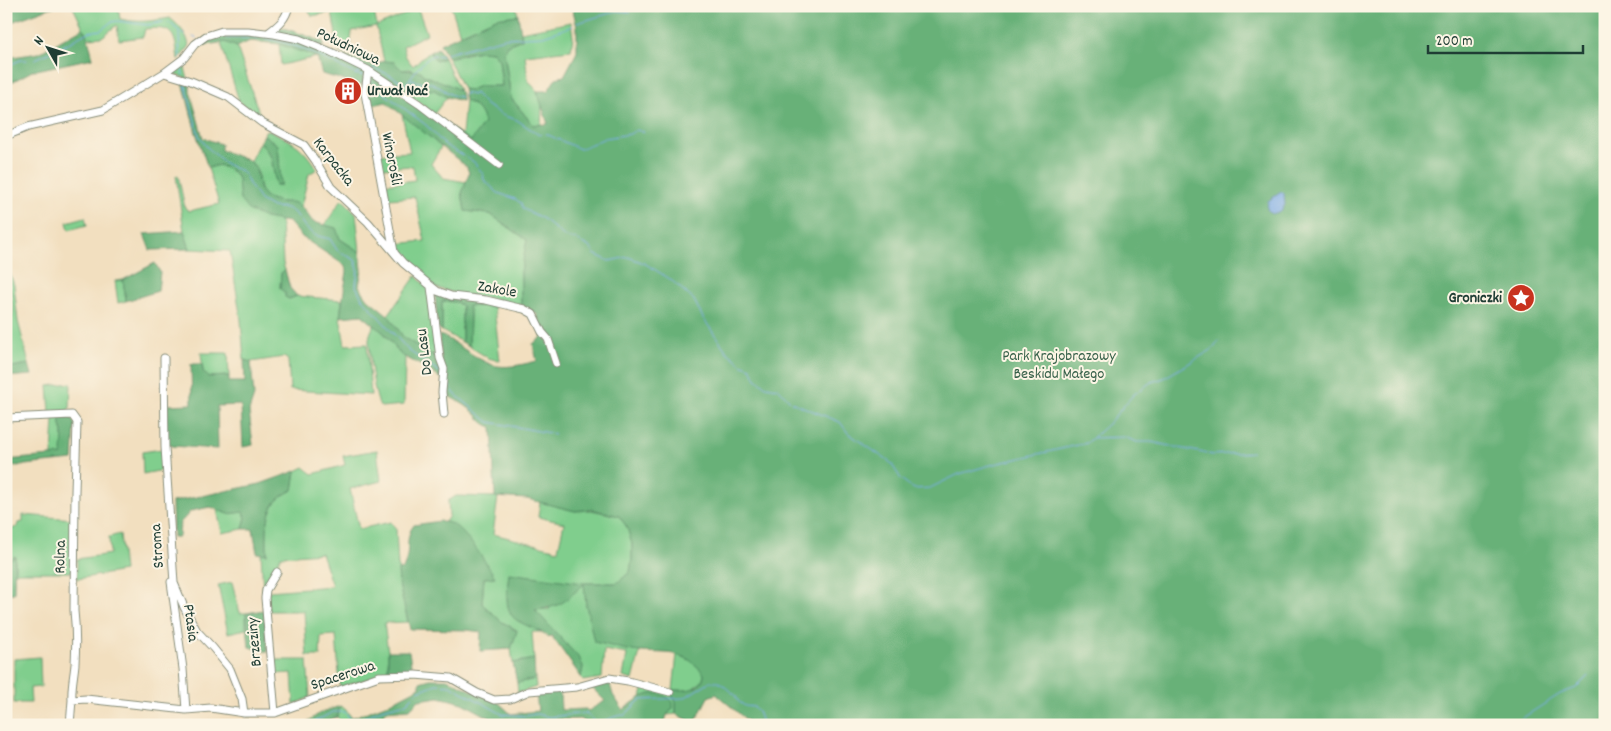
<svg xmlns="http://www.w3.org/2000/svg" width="1611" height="731" font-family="Dekko,sans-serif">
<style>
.green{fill:#80ce8d;stroke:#508660}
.forest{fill:#68b178;stroke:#447756}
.water{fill:#7bace6;stroke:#4d748d}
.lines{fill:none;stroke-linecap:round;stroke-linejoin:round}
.stream{stroke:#7bace6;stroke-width:1}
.minor-casing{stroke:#888e7a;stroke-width:9}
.minor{stroke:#fff;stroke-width:7}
.labels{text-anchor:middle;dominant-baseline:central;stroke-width:4;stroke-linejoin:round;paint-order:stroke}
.street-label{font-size:16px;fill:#1f3d34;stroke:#fcf5e5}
.poi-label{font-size:16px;font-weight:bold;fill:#1f3d34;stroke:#fcf5e5;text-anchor:start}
.park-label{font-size:16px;fill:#37614a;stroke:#fcf5e5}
</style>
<rect width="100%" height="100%" fill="#fcf5e5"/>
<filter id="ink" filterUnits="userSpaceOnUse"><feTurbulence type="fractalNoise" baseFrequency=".02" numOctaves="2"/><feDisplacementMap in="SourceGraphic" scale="10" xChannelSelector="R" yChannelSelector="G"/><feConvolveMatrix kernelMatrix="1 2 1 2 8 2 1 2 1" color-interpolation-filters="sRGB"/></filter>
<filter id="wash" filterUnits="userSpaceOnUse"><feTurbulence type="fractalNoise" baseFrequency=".0096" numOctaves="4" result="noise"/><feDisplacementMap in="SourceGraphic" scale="20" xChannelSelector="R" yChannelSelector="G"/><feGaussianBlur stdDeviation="1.12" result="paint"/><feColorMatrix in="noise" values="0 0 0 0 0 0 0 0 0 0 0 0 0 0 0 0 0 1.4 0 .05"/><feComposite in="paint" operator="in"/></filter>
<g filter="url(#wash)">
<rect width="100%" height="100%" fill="#f2dfbf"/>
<path class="green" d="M77,6H118L120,19C137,23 153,21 170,18C179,26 188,34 189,47L178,60C175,34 174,26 145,29L143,37L119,40L117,25L102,37L88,38L73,7Z
M306,6H373L377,26L418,9L427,34L403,46L406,57L413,66L422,57L430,52L436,61L444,58L459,90L410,69L402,70L394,62L384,61L376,26L352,31L350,50L338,46L332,12L312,16Z
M451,6H516L518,15L496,18L460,34Z
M571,22L573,37L571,50L525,55L528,80L537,91L542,104L541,125H533L511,98L504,52L507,45L522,39L521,32Z
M225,42L237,47L261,119L239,101L221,43Z
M279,44L317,57L281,65Z
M480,51L493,52L499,60L502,86H479L470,90L463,89L448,58Z
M183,61L188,79L169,72Z
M413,85L420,89L434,90L447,97L434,114L406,92Z
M465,101C476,104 482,113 484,123L471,141L462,135Z
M402,114L429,136L441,147L431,164L443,178L466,182L462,193L465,211L490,214L527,240L521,272V305L488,298L468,297L434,287L397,252L395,244L425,241L415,197L389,199L386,184L415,180L413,166L382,168L379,154L410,152Z
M269,130C295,143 301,145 317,169L309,174L301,206C291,201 276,204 266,197C257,191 260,181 257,171C256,167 253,164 250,161L260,141L271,157L276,185H281L278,145L264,135L265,131Z
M219,165L234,172L238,179L240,200L265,218L281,220L283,263L285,270L281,273L280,288L289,299L297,296L342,300L340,317L345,345L367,344L371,395L290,390L288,360L284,357L251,362L244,360L241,320L230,251L190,249L184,231L176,176L178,175L185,208L189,211L219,204L208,168Z
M342,199L356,213L360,252L340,239L335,228L325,225Z
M85,217L87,225L69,230L67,222Z
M6,262L14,285L18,321L29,364L6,368V319L12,318L13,311Z
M416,276L430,290L432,299L436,357L404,338L388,315Z
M123,280L126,301L118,303L115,281Z
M442,301L456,302L462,305V342L442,331Z
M467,305L494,307L500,361L488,358L469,346L470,314Z
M374,325L384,333L401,355L405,357L404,405L381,407C374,400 369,352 369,340C369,335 372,329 374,325Z
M201,353H228L229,376L208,377L203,371Z
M71,383L70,408L64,413H50L48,386Z
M54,418H59L63,432V455L52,456Z
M162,449L163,470L143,474L142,452Z
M377,450L381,481L350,489L359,529L391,522L396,529L399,585L408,622L384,623L388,651V673L340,687L336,635L321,636L320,656H307L304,611H269L268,599L269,591L332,586L321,553L281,556L263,591L261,553L267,554C267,528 263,502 293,490L296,471L304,467L313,474L345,465L343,456Z
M456,496L498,497L493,534L558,550L564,523L538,517L540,502L575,511L591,510L619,516L627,527L632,544V560L630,572L617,583H584L586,605L595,642L640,652L633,680L623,677L627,654L604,650L602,678L583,681L581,677L583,667L534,610L550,609L509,573C504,614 507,616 543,632H532L534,659L513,663L511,649L517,630L502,622L482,604L484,578L494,577L452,524L445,522L449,516L448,501Z
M217,510L229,514L243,512L246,517L243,529L222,533Z
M23,515L74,519L72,572H15V556L7,561L6,563V531L17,527L18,523L23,522Z
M120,534L124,571L77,579V559L110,554L109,537Z
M232,582L240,613H246V629L228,633L218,585Z
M677,654L696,663L704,674L703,681L689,691L673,690Z
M40,657L41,687L30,688L31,703H14V659Z
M274,660H307L310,697L294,705L292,673L275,674Z
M535,679L536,687L518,693L517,683Z
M644,687L671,694L676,702V714L667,715L673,708L672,702L655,693L641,697Z
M340,706L345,709L352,718L347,720L345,725L337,717Z"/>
<path class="forest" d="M20,6H55L6,24V11Z
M572,6H1605V725H750L749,722L716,694L708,697L695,723L676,714V702L671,694L673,690C687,690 702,691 704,674C684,649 669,654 641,652C626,651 609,645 594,642L586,605L584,584C563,603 563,606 535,610L580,659L583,667L581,677L551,635L549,637C540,630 528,627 518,621C502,612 508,588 509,573L584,583H617L630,572L632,560V544L627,527L619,516L591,509L575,511L527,499L495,497L492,427C479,423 480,416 470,409C463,403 453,399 445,394L439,335L445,337C458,344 483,364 497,366C510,368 524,364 537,361L533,344L542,337L537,314L521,305V272L527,240L490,214L465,211L462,193L469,173L467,167L386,102L369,106L367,93L370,74L471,141L484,123C482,113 476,104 465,101L463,89L470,90L479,86H502L499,60L493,52L480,51L466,53L448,58L440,44L496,18L518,15L522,39L507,45L504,52L511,98L533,125L548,124L537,91H548L556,78L564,76L577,52V27Z
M281,27L324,42L323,47L275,32Z
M83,28L88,38L93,58L32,71L10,83L6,77V58L39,53Z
M225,33L253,34L299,41L366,71L362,85L322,74L317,57L279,44L250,41L237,47L225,42L200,46L206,38Z
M438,48L444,58L436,61L430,52Z
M338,52L372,65L384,61L394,62L402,70L421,71L424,76C434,79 451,84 458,90C462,93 462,97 462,101L447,97L434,90L420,89L413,85L406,92Z
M183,83L190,85V91L203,138L221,144V150L250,161L256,169L260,190L267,198L281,202H293L301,206L313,222L336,228L340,239L360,252L362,269L359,286L368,299L388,315L404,338L436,357L442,369L440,378L426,368L401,355L384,333L362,315L340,317L347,271L344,265L302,237L289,222L265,218L248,210L240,200L238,179L234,172L219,165L208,168L196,133Z
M264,135L278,145L281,185H276L271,157L260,141Z
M184,231L190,249L150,250L144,234Z
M155,263L160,272L158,291L126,301L123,280Z
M285,270L290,288L297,296L289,299L285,297V293L280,288L281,273Z
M438,294L494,303V307L468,306L470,314L469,346L462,342V306L456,302L442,301V331L438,328L435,295Z
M244,360L251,362L254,396L249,411L253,445L243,447L241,405L217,406L218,449L172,446L166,442V405L192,404L191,364H202L203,371L208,377L229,376V382H245Z
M29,364L32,375L6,377V368Z
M59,418H71L75,424L73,460L6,467V460L62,455L63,432Z
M296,471L293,490C263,502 267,528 267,554L257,553L253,529H243L246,517L243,512L229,514L210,507L191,511L180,523L179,537H173L172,502L260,484Z
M440,521C443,522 448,522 452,524C465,530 487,564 495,577L484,578L482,604L502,622L517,631L511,649L480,651L481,632L467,630L410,629L399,585L398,570L403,569C412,552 403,538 414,525Z
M15,556L14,593L6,594L7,561Z
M264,610L268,652L249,647L246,613Z
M388,651H409L412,672L388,673Z
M534,659L535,679L517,683L513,663Z
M430,679H447L499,703L511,714L538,711L536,693L560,692L561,710L586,709L588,711L605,701L590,686L609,681L613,695L623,710C639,698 655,684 673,702V708L667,715L664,725H588V723L580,719L550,720L531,725H503L463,703L439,697L419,700L410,709L385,711L381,721L363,719L361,725H345L346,720L388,704L420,687V682Z
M340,706L337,717L316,725H303L320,713Z"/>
<path class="water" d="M1281,192L1284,193L1285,205L1281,211L1272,214L1267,209L1268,201Z"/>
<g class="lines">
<path class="stream" d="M577,23L617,11L631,12
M179,32L180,58
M193,37L196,38
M227,38H258
M265,38C298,43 325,59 355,74L364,76
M446,54L504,38L543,36L573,26
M35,59L58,49L88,32L101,30L111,22L117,21L148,25L162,22L170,23L185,36
M181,65L183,75
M6,66L21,60H27
M372,68C385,72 395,77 405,85C416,71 417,66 433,55L442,56
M355,74L362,70
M370,79L385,94L426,125L445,145L474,162L483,174L484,180L498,193L515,199L521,203L523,209L542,218L565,237L575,239L591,248L594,254L609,261L628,257L644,263L670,279L694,300L703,318L727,352L743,365L751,368L756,379L766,386L778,388L791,402L840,422L848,433L891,463L901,479L914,489L930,488L959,474L994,464L1087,443L1109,423L1133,395L1151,382L1164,378L1213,349L1219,341
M410,79L422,83H432L452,95L461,97
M185,83L199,136L207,147L226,164L241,171L246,177L249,184L260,200L272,207L287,208L296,214L305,227L314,235L330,239L337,250L355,260L358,269L356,286L362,298L409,351L440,372
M464,95L465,93L473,95L475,93L486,105L504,116L517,120L539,135L542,134
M546,134L580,149L605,138L630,134L636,130L644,132
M446,381L455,394L489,422L555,434
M1093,438L1124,437L1137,442H1151L1213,455L1252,452
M308,725L333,712H345L352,721H356L382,709L406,703L418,691L436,684L450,685L502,714L525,716L537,714L549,717L586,713L596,724C608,721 613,715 625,715L640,700L684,698L709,682H719L735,695L738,701L745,706L754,707L758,711L763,725
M1514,725L1524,717L1560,694L1576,688L1588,676"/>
</g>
</g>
<g filter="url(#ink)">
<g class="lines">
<g class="minor-casing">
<path id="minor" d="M268,33C279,25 286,19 289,6
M368,70L365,93L394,252
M164,73L191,81L228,97L262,123L304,145L315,160L331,187L368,222L403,263L437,291L451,296L486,300L515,307L524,309L533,314L542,332L548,339L556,363
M6,136L28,127L103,110L164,73L184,58L195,44L206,36L222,31H248L274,34L299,39L331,52L368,70L419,104L499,165
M431,287L440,358L444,369L442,392L444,414
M164,358L165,447L174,583L184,607L197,631L213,648L230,669L242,699L244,713
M6,418L72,415L77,422L75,492L74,611C76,628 76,646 75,664C74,676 71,687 72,700
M171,582L183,669L186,710
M275,713L265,598L266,590L277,572
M70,725L72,700L86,699L186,710L211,708L244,713H275L379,676L415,675L451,678L477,693L494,700L510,699L529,691L577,687L609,678L628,681L670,692"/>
</g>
<use href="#minor" class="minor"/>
</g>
</g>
<defs>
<g id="building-disc" transform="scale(1.4375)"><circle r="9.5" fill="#c8321e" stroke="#fcf5e5"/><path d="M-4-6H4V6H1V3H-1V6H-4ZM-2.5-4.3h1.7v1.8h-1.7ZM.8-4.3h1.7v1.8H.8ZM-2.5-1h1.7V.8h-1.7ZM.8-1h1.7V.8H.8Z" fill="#fff"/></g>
<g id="sight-disc" transform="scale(1.4375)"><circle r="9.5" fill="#c8321e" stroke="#fcf5e5"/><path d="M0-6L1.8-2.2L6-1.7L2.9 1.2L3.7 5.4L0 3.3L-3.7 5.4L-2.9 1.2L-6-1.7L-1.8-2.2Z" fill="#fff"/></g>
</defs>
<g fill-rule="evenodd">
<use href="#building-disc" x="348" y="91"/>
<use href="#sight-disc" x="1521" y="298"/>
</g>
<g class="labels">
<g class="street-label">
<text transform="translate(348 47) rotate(25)">Południowa</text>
<text transform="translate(391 159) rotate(79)">Winorośli</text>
<text transform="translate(333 162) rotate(52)">Karpacka</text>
<text transform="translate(497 290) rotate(10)">Zakole</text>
<text transform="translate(425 352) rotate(-97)">Do Lasu</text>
<text transform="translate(158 546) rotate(-94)">Stroma</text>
<text transform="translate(61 557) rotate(-89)">Rolna</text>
<text transform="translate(190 623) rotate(82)">Ptasia</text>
<text transform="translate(255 642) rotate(-95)">Brzeziny</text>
<text transform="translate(343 676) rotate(-18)">Spacerowa</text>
</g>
<g class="poi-label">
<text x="367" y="91">Urwał Nać</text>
<text x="1502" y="298" text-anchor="end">Groniczki</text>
</g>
<g class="park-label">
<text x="1059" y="356">Park Krajobrazowy<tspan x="1059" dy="18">Beskidu Małego</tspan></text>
</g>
</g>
<rect width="1611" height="731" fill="none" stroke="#fcf5e5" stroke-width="25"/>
<g transform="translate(48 48) rotate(309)" stroke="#fcf5e5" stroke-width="4" paint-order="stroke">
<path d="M0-4L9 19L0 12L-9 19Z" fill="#1f3d34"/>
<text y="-8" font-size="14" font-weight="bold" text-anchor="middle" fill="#1f3d34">N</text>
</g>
<path d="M1428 45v8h155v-8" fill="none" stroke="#1f3d34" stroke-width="2.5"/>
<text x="1436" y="45" font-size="15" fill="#1f3d34" stroke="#fcf5e5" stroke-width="4" paint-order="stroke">200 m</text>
</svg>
